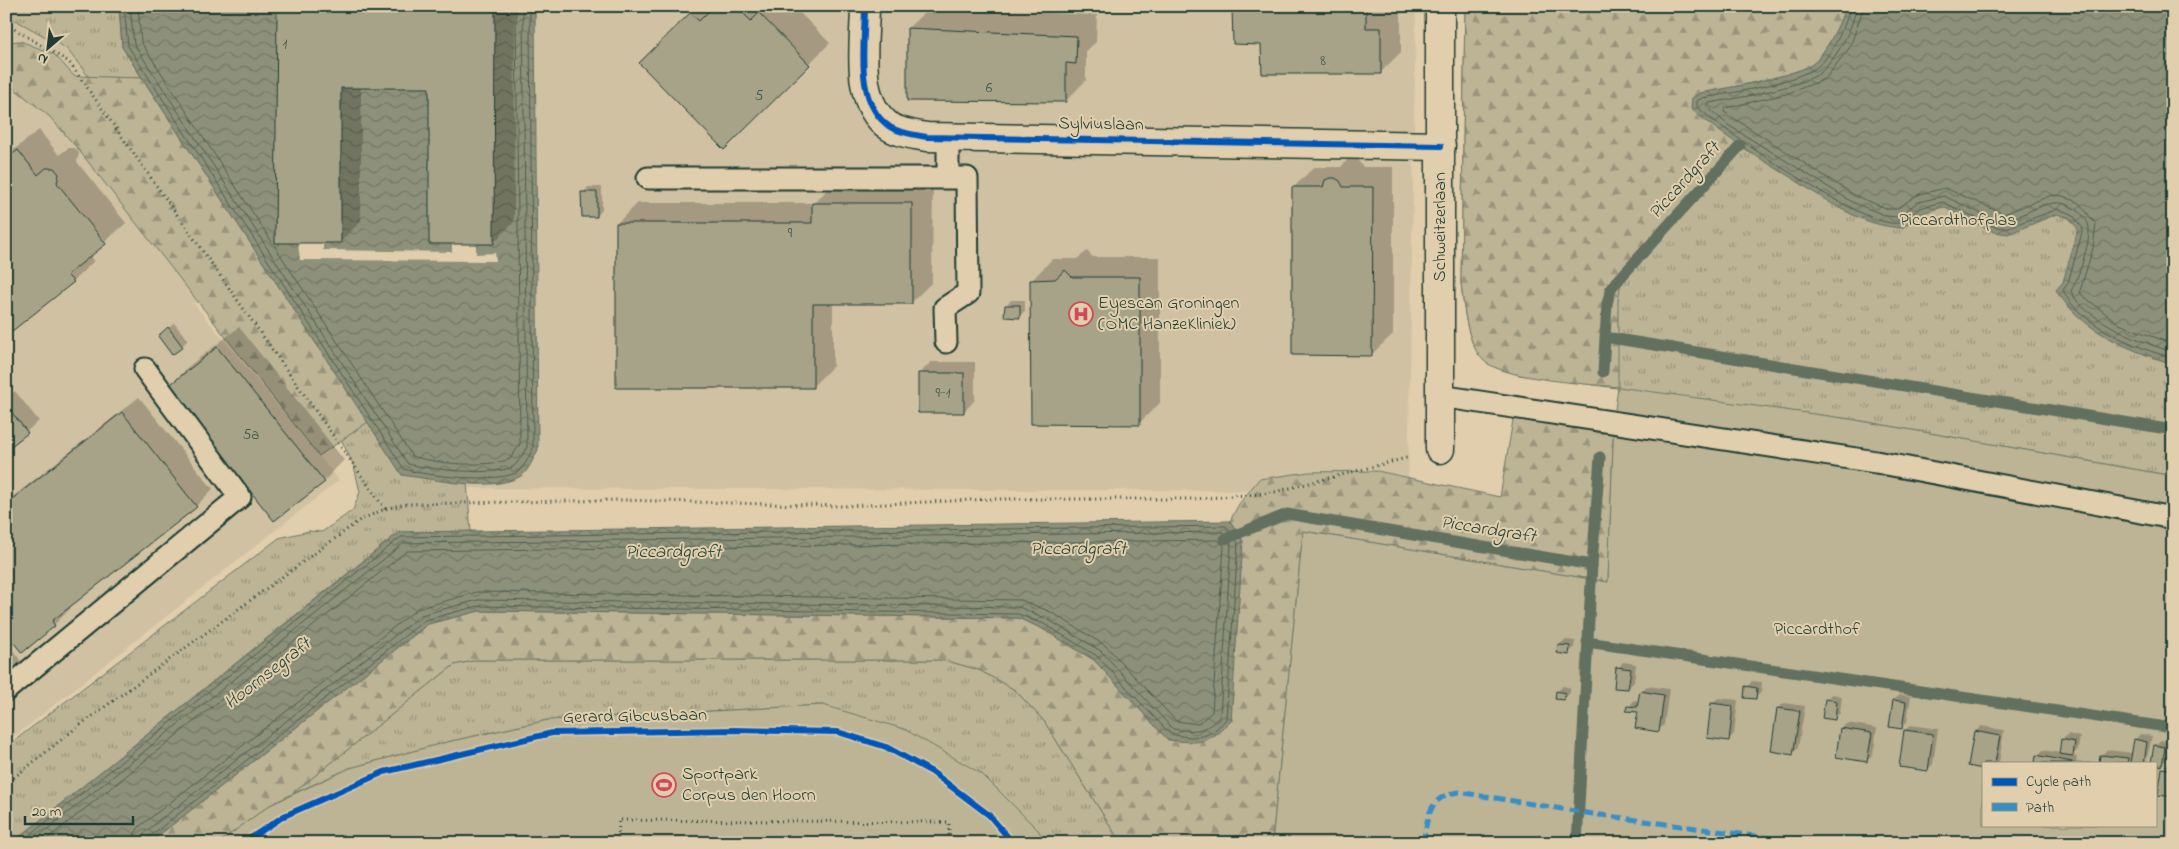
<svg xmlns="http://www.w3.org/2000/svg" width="2179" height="849" font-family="'Indie Flower',sans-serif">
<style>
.built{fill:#cfc1a2}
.grass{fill:url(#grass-tufts);stroke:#6e7865}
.forest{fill:url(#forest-firs);stroke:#6e7865}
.garden{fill:#bdb496;stroke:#6e7865;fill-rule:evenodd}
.water{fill:url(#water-waves);stroke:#626f5e}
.pier{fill:#e0ceac}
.shadow{fill:#0003}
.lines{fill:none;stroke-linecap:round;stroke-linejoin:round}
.shore{stroke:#4b5f50;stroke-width:1}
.stream{stroke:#626f5e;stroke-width:11}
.building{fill:#a7a389;stroke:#1f3d34}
.lane-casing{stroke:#1f3d34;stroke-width:25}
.street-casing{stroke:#1f3d34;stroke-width:31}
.path{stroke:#1f3d34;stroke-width:3;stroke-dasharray:1 4;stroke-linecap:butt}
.lane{stroke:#e0ceac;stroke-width:21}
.street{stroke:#e0ceac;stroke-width:28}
.quiet{stroke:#378ec5;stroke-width:5;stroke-dasharray:10 5;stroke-linecap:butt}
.cycleway-casing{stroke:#e0ceac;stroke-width:9}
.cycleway{stroke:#0057b8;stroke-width:6}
.labels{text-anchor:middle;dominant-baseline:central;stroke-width:4;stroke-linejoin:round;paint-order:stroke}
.number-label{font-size:15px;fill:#415649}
.street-label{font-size:18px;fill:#1f3d34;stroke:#e0ceac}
.park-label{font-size:18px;fill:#274339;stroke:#e0ceac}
.poi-label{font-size:18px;fill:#1f3d34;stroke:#e0ceac;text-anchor:start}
.water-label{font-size:19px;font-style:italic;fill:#2a453b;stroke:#e0ceac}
</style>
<defs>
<pattern id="grass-tufts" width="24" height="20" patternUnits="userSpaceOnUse" patternTransform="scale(1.25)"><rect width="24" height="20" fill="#bdb496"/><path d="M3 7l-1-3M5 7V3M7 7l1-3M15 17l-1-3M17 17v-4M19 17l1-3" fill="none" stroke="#99947b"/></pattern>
<pattern id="forest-firs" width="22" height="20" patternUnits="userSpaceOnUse" patternTransform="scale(1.25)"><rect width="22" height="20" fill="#bdb496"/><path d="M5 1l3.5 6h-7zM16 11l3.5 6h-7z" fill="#99947b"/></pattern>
<pattern id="water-waves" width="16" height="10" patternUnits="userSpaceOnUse" patternTransform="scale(1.25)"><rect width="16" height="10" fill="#8e917a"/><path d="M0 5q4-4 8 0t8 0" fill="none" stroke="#737865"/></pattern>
</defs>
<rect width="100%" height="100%" fill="#e0ceac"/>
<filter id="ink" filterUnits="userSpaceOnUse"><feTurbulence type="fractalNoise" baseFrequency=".02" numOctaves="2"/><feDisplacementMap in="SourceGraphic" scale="10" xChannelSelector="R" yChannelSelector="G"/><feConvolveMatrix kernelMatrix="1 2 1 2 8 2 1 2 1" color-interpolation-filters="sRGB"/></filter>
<g filter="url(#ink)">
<path class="built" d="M6,6H1416L1408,491L396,488L245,273L194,304L339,480L6,743Z"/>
<path class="grass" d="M6,6H119L122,47L142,78L89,77L66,48L6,15Z
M1465,6H2173V476L1850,419L1519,375C1508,371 1493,369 1484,360C1466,344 1464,306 1461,283Z
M368,422L402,475L467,483L471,532H399L12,843H6V747L279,538L309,531L322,532L353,510L360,492L354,466L341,439Z
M477,660H944L979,670L1015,690L1044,721L1121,843H1046L1038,830L823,705L548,720L447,742L350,768L292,794L454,665Z"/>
<path class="forest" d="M1465,6H1846C1838,27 1830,46 1814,63C1803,74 1720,90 1700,93L1743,148L1631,266L1620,287L1618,301V387C1589,384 1501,379 1483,360C1466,342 1464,306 1461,283Z
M20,41L54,54L74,76L142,78L368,422L319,456L78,149L49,116L6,82V50L11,42Z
M1515,408L1614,417L1608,582L1303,531L1272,843H1121L1044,721L1015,690L979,670L944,660H477L454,665L292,794L270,805L218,843H149L428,624L479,611L1018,618L1041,628L1094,660L1168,740L1243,541L1230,521L1239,504L1259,479L1309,472L1377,471L1500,497Z"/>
<path class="garden" d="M1618,387L1850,419L2173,476V843H1272L1303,531L1608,582L1614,417ZM1983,763H2155V825H1983Z
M823,705L904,729L982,774L1038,830L1046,843H218L270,805L350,768L447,742L548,720Z"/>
<path class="water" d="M119,6H535L538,450C534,457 528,472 521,476C493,493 433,479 402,475L122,47Z
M1846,6H2173V364C2128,350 2082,331 2056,290L2063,282L2078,229L2069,218L2057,214L2008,234L1994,232L1943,207L1922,213L1902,228C1860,226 1826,200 1792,178C1757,157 1723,136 1691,109L1692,98L1700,93C1720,90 1803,74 1814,63C1830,46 1838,27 1846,6Z
M1230,521L1243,541L1231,721C1206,746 1201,743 1168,740L1094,660L1041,628L1018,618L479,611L428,624L149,843H12L400,532Z"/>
<path class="pier" d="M298,243H323V250L452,252V244L476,243V254L495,253L496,261L300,260Z"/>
<path class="shadow" d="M278,6H515L514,222L494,242L430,87H361V221L340,242Z
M699,6H793L830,43L724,148L641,64Z
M1234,6L1401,7V52L1381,72L1263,43Z
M929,8L1097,15L1096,42L1086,51V80L1066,101L908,28Z
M39,130L59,155L68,148H75L79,153L77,162L126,223L89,256L94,261L73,281L6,323V156Z
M1356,158L1363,167H1393V334L1372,354L1293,188L1314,167H1341L1347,160Z
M834,183H933L932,282L912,302L833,303V366L812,387L617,223L638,203H814Z
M588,187H602V210L597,216L583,193Z
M1087,251L1093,257H1160V403L1139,423L1032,280L1052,259H1077Z
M1011,300H1025V311L1019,316L1006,306Z
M174,323L188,340L182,346L165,331Z
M239,327L344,460L324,481L169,387L189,366Z
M931,362H975V400L964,412L919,374Z
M15,391L39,421L6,449V398Z
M139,397L213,489L196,506L69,606L71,608L54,625L6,632V502Z
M1565,640L1575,641L1574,648L1568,653L1559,645Z
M14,651L22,663L6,679V658Z
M1623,662L1636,664L1634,682L1628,688L1618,668Z
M1752,681L1762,682L1761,692L1755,698L1747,687Z
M1563,686L1570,688V693L1564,699L1557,692Z
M1647,686L1669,689L1664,725L1658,730L1639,711L1628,709L1634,700L1640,701L1641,691Z
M1832,694L1842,696L1840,713L1834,719L1826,700Z
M1900,695L1911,696L1907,722L1901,727L1894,700Z
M1718,698L1738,700L1734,734L1729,739L1712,704Z
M1784,703L1805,706L1798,748L1792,754L1778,708Z
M1847,723L1877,728L1873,755L1867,761L1841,729Z
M1911,725L1938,729L1933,764L1928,769L1905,730Z
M1981,726L2004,730L1999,763H1983L1975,732Z
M2068,734L2080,737L2078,749L2072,756L2077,757L2076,763H2036L2037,756L2043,750L2060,753L2062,740Z
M2140,734L2152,736L2146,763H2100L2101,755L2107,750L2133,753L2135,740Z
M2161,740L2170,742L2167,759L2161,764L2155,745Z
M2169,763L2173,764V796L2163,769Z"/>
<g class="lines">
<path class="shore" d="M124,6L128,46L404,469C424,476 502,484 519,471C524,467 530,455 533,448L530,6
M130,6L134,44L408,464C426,469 499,477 514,466C519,462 524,452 527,447L523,6
M138,6L141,42L412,456C436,464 487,468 510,459L520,444L516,6
M1850,6C1848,23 1829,61 1814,69C1786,84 1734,93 1702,98L1697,101V107C1724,131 1867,230 1899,223C1907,221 1913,211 1921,208C1928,205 1936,204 1943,202L1995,227L2006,228L2058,209L2072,214L2083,229L2068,283L2063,290C2077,324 2139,349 2173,358
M1856,6C1855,26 1835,61 1820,73C1804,86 1731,100 1708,103L1707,107L1728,125L1854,203L1887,216L1897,217L1918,202L1944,196L1997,221L2005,222C2021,217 2038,204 2055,203C2068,201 2089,215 2089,229C2090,243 2078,279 2071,291C2081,318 2146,344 2173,352
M1864,6L1850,47L1825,79L1786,94L1725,108L1724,112L1856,196L1888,209H1896L1917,195L1945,188L2004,214L2052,195L2063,196L2079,203L2096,224L2093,248L2080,291L2081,294L2119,324L2173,344
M20,843L401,537L1226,526L1238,543L1226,719C1209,740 1195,739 1170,734L1097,656L1044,624L1018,614L478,606L425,620L149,837L147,843
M30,843L404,543L1223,532L1231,544L1220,716C1207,732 1192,732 1173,729L1101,651L1047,619L1019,607L478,600L421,615L145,832L140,843
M42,843L407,551L1218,540L1224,546L1212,712L1198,724L1176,721L1106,646L1051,612L1021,600L477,592L417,609L140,826L135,833L133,843"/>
<path class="stream" d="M1605,337L2173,430
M1603,372L1607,304L1611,288L1740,146
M1225,539L1287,514L1592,565L1600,457
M1587,642L2173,728
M1577,843L1592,565"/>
</g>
<path class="building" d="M277,6H495L494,244H429V88H341V243H275Z
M1232,6H1366V28H1381V74H1262L1261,45L1233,44Z
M711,9H739L751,21L759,13L810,65L724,150L639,63L690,13L699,21Z
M907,28L1077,36L1076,64L1066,63V102L907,101Z
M18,150L38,175L46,168H54L59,174L57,183L106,244L67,275L74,282L11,332L6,325V159Z
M1330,178H1335L1340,181L1343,187H1373L1372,356L1292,355V187H1323L1325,180Z
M581,192H597V217H582Z
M812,203H912V304H813V388H616V223H812Z
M1065,270L1072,277H1140V425L1031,424L1030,280L1055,279Z
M1005,305H1020V318L1004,317Z
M168,327L183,347L172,355L158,336Z
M217,347L325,482L274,521L167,387Z
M918,373H964V413H918Z
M6,405L28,433L6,450Z
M122,412L197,507L52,621L55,626L22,653L6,633V504Z
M1558,645L1570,646L1569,655L1557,653Z
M1616,667L1631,669L1628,689L1614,688Z
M1745,686L1757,688L1756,699L1744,698Z
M1556,691L1565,693L1564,700L1555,699Z
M1640,691L1664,695L1659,732L1635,728L1638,712L1626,711L1627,706L1637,707Z
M1825,699L1837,701L1835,720L1822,718Z
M1893,700L1906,702L1902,729L1889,727Z
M1711,703L1733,706L1729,741L1707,738Z
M1777,708L1800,711L1793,755L1771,751Z
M1840,728L1872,733L1867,762L1836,757Z
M1904,730L1933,734L1928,771L1899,767Z
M1974,731L2000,736L1995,763H1983V769L1968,766Z
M2061,739L2075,742L2073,756L2059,754Z
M2134,739L2147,742L2144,763H2130Z
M2154,745L2165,747L2162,766L2151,763Z
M2036,755L2072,762V763H2035Z
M2100,755L2128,758L2127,763H2099Z
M2162,768L2173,770V797L2158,795Z"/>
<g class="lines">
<g class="lane-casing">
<path id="lane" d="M648,178H948
M946,342L945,308L968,293L967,178H948V137
M1440,396L1876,462L2173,518
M6,690L240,497L145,369"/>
</g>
<g class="street-casing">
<path id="street" d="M865,6C865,43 853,102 890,127C900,133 915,135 927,137L1441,146
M1440,449V6"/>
</g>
<path class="path" d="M6,24L69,62L385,509
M6,784L76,728L360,520L385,509L405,504L622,500L843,506L992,499H1194L1271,493L1410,457
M618,843L619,820L949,822V843"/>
<use href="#lane" class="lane"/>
<use href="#street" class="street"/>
<path class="quiet" d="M1423,843C1428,817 1428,796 1459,792L1593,814L1806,843"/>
<g class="cycleway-casing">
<path id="cycleway" d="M865,6C865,43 853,102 890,127C900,133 915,135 927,137L1441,146
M243,843L284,816L384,772L552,733L734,730L838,732L886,747L932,772L989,815L1013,843"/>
</g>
<use href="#cycleway" class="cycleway"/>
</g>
</g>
<defs>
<g id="hospital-ring" transform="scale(1.25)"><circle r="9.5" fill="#e0ceac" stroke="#d1495b" stroke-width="1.5"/><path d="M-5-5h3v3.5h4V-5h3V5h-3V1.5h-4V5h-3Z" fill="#d1495b"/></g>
<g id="stadium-ring" transform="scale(1.25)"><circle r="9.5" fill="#e0ceac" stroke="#d1495b" stroke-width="1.5"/><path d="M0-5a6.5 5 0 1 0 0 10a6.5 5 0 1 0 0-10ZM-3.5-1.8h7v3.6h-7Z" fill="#d1495b"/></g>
</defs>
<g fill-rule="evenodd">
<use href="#hospital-ring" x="1081" y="314"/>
<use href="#stadium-ring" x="664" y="785"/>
</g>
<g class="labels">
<g class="number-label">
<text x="285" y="44">1</text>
<text x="1323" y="61">8</text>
<text x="989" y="88">6</text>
<text x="759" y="96">5</text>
<text x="790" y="233">9</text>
<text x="943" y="393">9-1</text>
<text x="251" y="435">5a</text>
</g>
<g class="street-label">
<text transform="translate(1101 125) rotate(1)">Sylviuslaan</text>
<text transform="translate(1441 227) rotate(-90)">Schweitzerlaan</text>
<text transform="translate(635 717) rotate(-1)">Gerard Gibcusbaan</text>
</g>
<g class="park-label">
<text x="1958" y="221">Piccardthofplas</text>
<text x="1817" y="630">Piccardthof</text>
</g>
<g class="poi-label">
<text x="1098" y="304">Eyescan Groningen<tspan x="1098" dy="21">(OMC HanzeKliniek)</tspan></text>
<text x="682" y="775">Sportpark<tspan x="682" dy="21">Corpus den Hoorn</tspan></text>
</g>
<g class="water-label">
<text transform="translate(1685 181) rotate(-48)">Piccardgraft</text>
<text transform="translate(1488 530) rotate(9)">Piccardgraft</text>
<text x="1078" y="549">Piccardgraft</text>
<text x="673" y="552">Piccardgraft</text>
<text transform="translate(268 674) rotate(-38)">Hoornsegraft</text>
</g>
</g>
<rect width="2179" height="849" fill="none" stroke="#e0ceac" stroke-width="25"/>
<rect x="12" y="12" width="2154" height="824" fill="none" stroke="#1f3d34" stroke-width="2" filter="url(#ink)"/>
<rect x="1982" y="762" width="175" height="65" fill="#e0ceac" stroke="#93947c"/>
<rect x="1992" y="778" width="25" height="8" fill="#0057b8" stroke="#93947c"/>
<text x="2026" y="786" font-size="15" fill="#1f3d34">Cycle path</text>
<rect x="1992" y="803" width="25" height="8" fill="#378ec5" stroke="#93947c"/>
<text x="2026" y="812" font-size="15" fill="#1f3d34">Path</text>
<g transform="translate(48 48) rotate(208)" stroke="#e0ceac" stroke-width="4" paint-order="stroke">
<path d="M0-4L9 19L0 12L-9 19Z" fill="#1f3d34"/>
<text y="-8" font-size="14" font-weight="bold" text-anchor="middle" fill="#1f3d34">N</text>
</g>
<path d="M25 816v8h108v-8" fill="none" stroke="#1f3d34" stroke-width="2.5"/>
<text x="32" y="816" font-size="15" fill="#1f3d34" stroke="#e0ceac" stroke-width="4" paint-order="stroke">20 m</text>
</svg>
